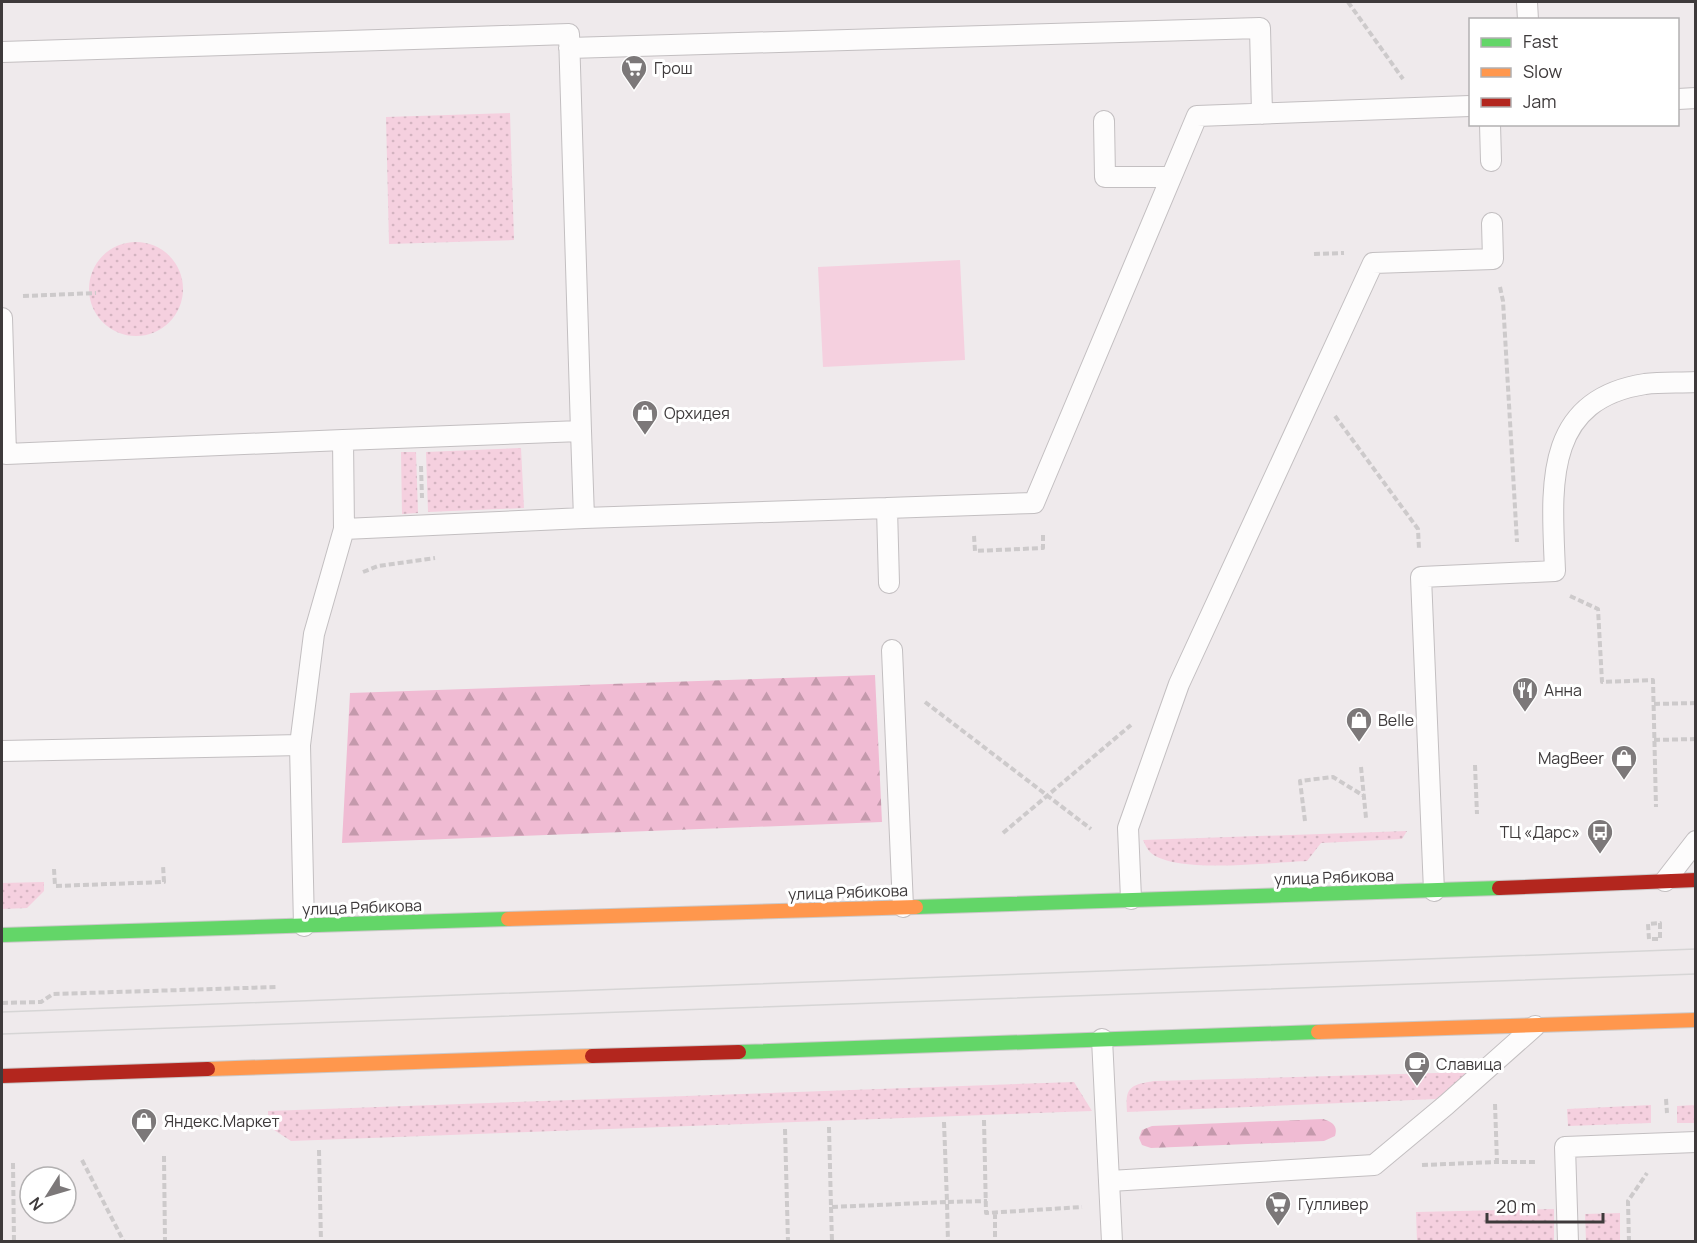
<svg xmlns="http://www.w3.org/2000/svg" width="1697" height="1243" font-family="Manrope,sans-serif">
<style>
.green{fill:url(#green-dots)}
.forest{fill:url(#forest-firs)}
.pitch{fill:#f5d0df}
.lines{fill:none;stroke-linecap:round;stroke-linejoin:round}
.lane-casing{stroke:#c3bfc1;stroke-width:22}
.fast-casing{stroke:#cbc9c9;stroke-width:16}
.slow-casing{stroke:#cbc9c9;stroke-width:16}
.jam-casing{stroke:#cbc9c9;stroke-width:16}
.path{stroke:#cdcacb;stroke-width:4;stroke-dasharray:6 3;stroke-linecap:butt}
.lane{stroke:#fdfcfc;stroke-width:20}
.fast{stroke:#63d668;stroke-width:14}
.slow{stroke:#ff974d;stroke-width:14}
.jam{stroke:#b3261e;stroke-width:14}
.tram{stroke:#d6d5d5;stroke-width:1.5}
.labels{text-anchor:middle;dominant-baseline:central;stroke-width:6;stroke-linejoin:round;paint-order:stroke}
.poi-label{font-size:16px;fill:#3e3a3b;stroke:#fff;text-anchor:start}
.street-label{font-size:16px;fill:#3e3a3b;stroke:#fff}
</style>
<defs>
<pattern id="green-dots" width="8" height="8" patternUnits="userSpaceOnUse" patternTransform="scale(1.5)"><rect width="8" height="8" fill="#f5d0df"/><path d="M2 2h.1M6 6h.1" fill="none" stroke="#d3b3c0" stroke-width="1.8" stroke-linecap="round"/></pattern>
<pattern id="forest-firs" width="22" height="20" patternUnits="userSpaceOnUse" patternTransform="scale(1.5)"><rect width="22" height="20" fill="#f0bbd3"/><path d="M5 1l3.5 6h-7zM16 11l3.5 6h-7z" fill="#c499ac"/></pattern>
</defs>
<rect width="100%" height="100%" fill="#efeaec"/>
<path class="green" d="M510,113L514,240L389,244L386,117Z
M89 289a47 47 0 1 1 94 0a47 47 0 1 1-94 0Z
M521,448L524,508L428,512L426,452Z
M401,452H416L418,513L402,514Z
M1407,831L1402,839L1321,843L1307,861C1273,862 1174,875 1150,852C1147,849 1145,844 1143,840Z
M44,882V891L27,908L2,909V883Z
M1470,1072L1437,1099L1127,1112C1125,1087 1130,1085 1154,1081Z
M1074,1082L1092,1111L291,1141L268,1126V1111Z
M1651,1105V1123L1568,1126L1567,1109Z
M1695,1105V1123H1677V1106Z
M1554,1209V1241H1417L1416,1212Z
M1620,1213V1241H1586L1585,1214Z"/>
<path class="forest" d="M875,675L882,822L342,843L350,693Z
M1323,1119C1333,1122 1338,1126 1335,1136L1324,1141L1151,1148L1142,1145L1139,1138L1142,1130L1152,1126Z"/>
<path class="pitch" d="M960,260L965,360L823,367L818,267Z"/>
<g class="lines">
<g class="lane-casing">
<path id="lane" d="M1527,2L1528,20
M569,48L1260,28L1262,114
M2,52L569,34L581,431L343,440L344,529L314,634L300,745L304,926
M1678,99L1696,98
M1104,121L1105,177H1171
M1490,124L1491,161
M2,318L6,454L343,440
M581,431L584,518L887,508
M344,529L584,518
M889,583L887,508L1034,503L1197,116L1470,106
M892,650L903,907
M2,751L300,745
M1665,881L1696,841
M1434,891L1421,577L1555,571C1552,490 1541,400 1645,384C1661,382 1679,383 1696,382
M1131,899L1128,828L1179,684L1373,263L1493,259L1492,223
M1102,1039L1112,1242
M1110,1181L1374,1165L1446,1105L1535,1026
M1568,1242L1565,1147L1696,1142"/>
</g>
<g class="fast-casing">
<path id="fast" d="M916,907L1499,888
M2,935L508,919
M739,1052L1318,1032"/>
</g>
<g class="slow-casing">
<path id="slow" d="M508,919L916,907
M1318,1032L1696,1020
M208,1069L592,1056"/>
</g>
<g class="jam-casing">
<path id="jam" d="M1499,888L1696,880
M592,1056L739,1052
M2,1076L208,1069"/>
</g>
<path class="path" d="M1348,2L1403,79
M1314,254L1344,253
M1500,287L1503,301L1517,542
M23,296L96,293
M1335,416L1418,529L1419,549
M421,466L422,498
M974,536L975,551L1043,548V532
M363,572L378,566L435,558
M1570,596L1598,609L1602,682L1653,680L1656,807
M925,702L1091,829
M1654,704L1696,703
M1654,740L1696,739
M1475,765L1477,814
M1361,767L1366,818
M1305,821L1300,781L1333,777L1364,796
M1003,833L1131,725
M54,869L55,886L164,882L163,865
M1660,923V939H1649L1648,924Z
M2,1003L41,1002L53,994L277,987
M1666,1099L1667,1113
M1495,1104L1497,1162H1536
M984,1120L986,1213L1082,1207
M944,1122L947,1202L987,1201
M829,1127L831,1207L947,1202L948,1242
M785,1129L788,1242
M319,1150L321,1242
M164,1156L165,1242
M82,1160L124,1242
M13,1163L14,1242
M1422,1165L1497,1162
M831,1207L832,1242
M995,1213V1242
M1629,1242L1628,1201L1647,1173"/>
<use href="#lane" class="lane"/>
<use href="#fast" class="fast"/>
<use href="#slow" class="slow"/>
<use href="#jam" class="jam"/>
<path class="tram" d="M2,1012L1696,949
M2,1034L1696,974"/>
</g>
<defs>
<g id="supermarket-pin" transform="scale(1.35)"><path d="M0 17L-7.5 6A9.5 9.5 0 1 1 7.5 6Z" fill="#7c7879" stroke="#fff"/><path d="M-6-5.5h2.5l.6 2H6L4.5 2H-2.5L-4.4-4H-6ZM-1.5 3.2a1.3 1.3 0 1 0 .1 0ZM3 3.2a1.3 1.3 0 1 0 .1 0Z" fill="#fff"/></g>
<g id="shop-pin" transform="scale(1.35)"><path d="M0 17L-7.5 6A9.5 9.5 0 1 1 7.5 6Z" fill="#7c7879" stroke="#fff"/><path d="M-5-2.5h2.3a2.7 3.5 0 0 1 5.4 0H5L5.5 6h-11ZM-1.5-2.5h3a1.5 2.3 0 0 0-3 0Z" fill="#fff"/></g>
<g id="restaurant-pin" transform="scale(1.35)"><path d="M0 17L-7.5 6A9.5 9.5 0 1 1 7.5 6Z" fill="#7c7879" stroke="#fff"/><path d="M-5-6h1v4h1v-4h1v4h1v-4h1v5L-1.5 .5V6h-2V.5L-5-1ZM5-6V6H3V1.5H1.5Q1.5-4 5-6Z" fill="#fff"/></g>
<g id="bus-pin" transform="scale(1.35)"><path d="M0 17L-7.5 6A9.5 9.5 0 1 1 7.5 6Z" fill="#7c7879" stroke="#fff"/><path d="M-5-6H5V4H4V6H2V4H-2V6H-4V4H-5ZM-3.5-4V0h7V-4ZM-3.5 1.2v1.5H-2V1.2ZM2 1.2v1.5H3.5V1.2Z" fill="#fff"/></g>
<g id="cafe-pin" transform="scale(1.35)"><path d="M0 17L-7.5 6A9.5 9.5 0 1 1 7.5 6Z" fill="#7c7879" stroke="#fff"/><path d="M-5.5-4.5H6V0H3Q3 3.5 0 3.5H-2.5Q-5.5 3.5-5.5 0ZM3-3.2v2h1.7v-2ZM-6 4.5H4V6H-6Z" fill="#fff"/></g>
</defs>
<g fill-rule="evenodd">
<use href="#supermarket-pin" x="634" y="68"/>
<use href="#shop-pin" x="645" y="413"/>
<use href="#restaurant-pin" x="1525" y="690"/>
<use href="#shop-pin" x="1359" y="720"/>
<use href="#shop-pin" x="1624" y="758"/>
<use href="#bus-pin" x="1600" y="832"/>
<use href="#cafe-pin" x="1417" y="1064"/>
<use href="#shop-pin" x="144" y="1121"/>
<use href="#supermarket-pin" x="1278" y="1204"/>
</g>
<g class="labels">
<g class="poi-label">
<text x="654" y="68">Грош</text>
<text x="664" y="413">Орхидея</text>
<text x="1544" y="690">Анна</text>
<text x="1378" y="720">Belle</text>
<text x="1604" y="758" text-anchor="end">MagBeer</text>
<text x="1580" y="832" text-anchor="end">ТЦ «Дарс»</text>
<text x="1436" y="1064">Славица</text>
<text x="164" y="1121">Яндекс.Маркет</text>
<text x="1298" y="1204">Гулливер</text>
</g>
<g class="street-label">
<text transform="translate(1334 877) rotate(-2)">улица Рябикова</text>
<text transform="translate(848 892) rotate(-2)">улица Рябикова</text>
<text transform="translate(362 907) rotate(-2)">улица Рябикова</text>
</g>
</g>
<rect width="1697" height="1243" fill="none" stroke="#3e3a3b" stroke-width="6"/>
<rect x="1469" y="18" width="210" height="108" fill="#ffffff" stroke="#b2b0b1" stroke-width="1.5"/>
<rect x="1481" y="38" width="30" height="9" fill="#63d668" stroke="#b2b0b1" stroke-width="1.5"/>
<text x="1523" y="48" font-size="18" fill="#3e3a3b">Fast</text>
<rect x="1481" y="68" width="30" height="9" fill="#ff974d" stroke="#b2b0b1" stroke-width="1.5"/>
<text x="1523" y="78" font-size="18" fill="#3e3a3b">Slow</text>
<rect x="1481" y="98" width="30" height="9" fill="#b3261e" stroke="#b2b0b1" stroke-width="1.5"/>
<text x="1523" y="108" font-size="18" fill="#3e3a3b">Jam</text>
<g transform="translate(48 1195) rotate(233)"><circle r="28" fill="#ffffff" stroke="#b2b0b1" stroke-width="1.5"/>
<path d="M0-4.5L10 22L0 15L-10 22Z" fill="#7c7879"/>
<text y="-9" font-size="16" font-weight="bold" text-anchor="middle" fill="#3e3a3b">N</text>
</g>
<path d="M1487 1213v9h116v-9" fill="none" stroke="#3e3a3b" stroke-width="3"/>
<text x="1496" y="1213" font-size="18" fill="#3e3a3b" stroke="#ffffff" stroke-width="4.5" paint-order="stroke">20 m</text>
</svg>
